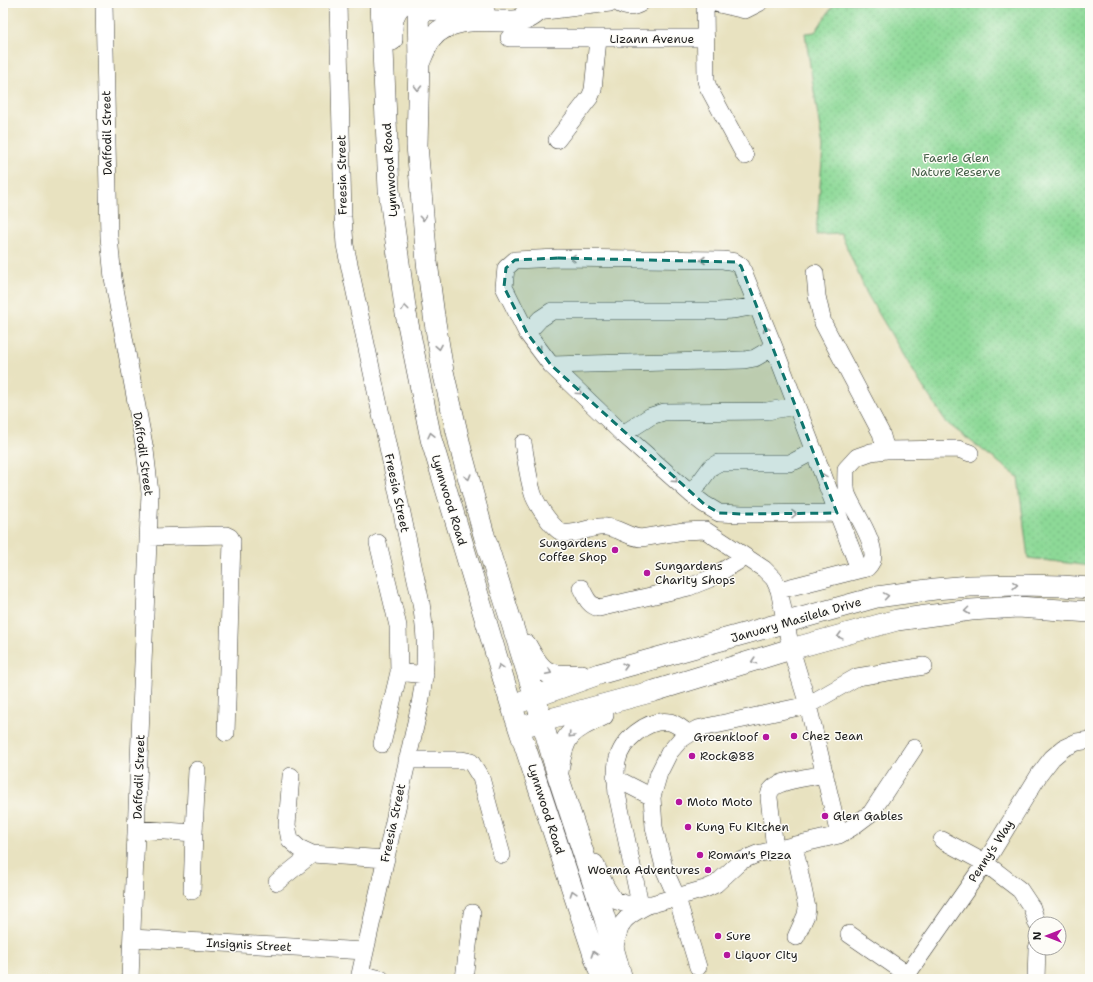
<svg xmlns="http://www.w3.org/2000/svg" width="1093" height="982" font-family="'Shantell Sans',sans-serif">
<style>
.grass{fill:url(#grass-dots);stroke:#547a5a}
.lines{fill:none;stroke-linecap:round;stroke-linejoin:round}
.minor-casing{stroke:#3b3a35;stroke-width:18}
.major-casing{stroke:#3b3a35;stroke-width:22}
.minor{stroke:#fff;stroke-width:17}
.major{stroke:#fff;stroke-width:21}
.oneway{stroke:#999}
.marked{fill:#0f766e;fill-opacity:0.2;stroke:#0f766e;stroke-width:3;stroke-dasharray:8 5;stroke-linejoin:round}
.poi-dot{fill:#b5179e;stroke:#fdfcf7;stroke-width:1.5}
.labels{text-anchor:middle;dominant-baseline:central;stroke-width:3;stroke-linejoin:round;paint-order:stroke}
.street-label{font-size:12px;fill:#1c1c1c;stroke:#fdfcf7}
.park-label{font-size:12px;fill:#445e47;stroke:#fdfcf7}
.poi-label{font-size:12px;fill:#1c1c1c;stroke:#fdfcf7;text-anchor:start}
</style>
<defs>
<pattern id="grass-dots" width="8" height="8" patternUnits="userSpaceOnUse"><rect width="8" height="8" fill="#8dd997"/><path d="M2 2h.1M6 6h.1" fill="none" stroke="#79ba82" stroke-width="1.8" stroke-linecap="round"/></pattern>
</defs>
<rect width="100%" height="100%" fill="#fdfcf7"/>
<filter id="ink" filterUnits="userSpaceOnUse"><feTurbulence type="fractalNoise" baseFrequency=".025" numOctaves="2"/><feDisplacementMap in="SourceGraphic" scale="8" xChannelSelector="R" yChannelSelector="G"/><feConvolveMatrix kernelMatrix="1 2 1 2 8 2 1 2 1" color-interpolation-filters="sRGB"/></filter>
<filter id="wash" filterUnits="userSpaceOnUse"><feTurbulence type="fractalNoise" baseFrequency=".012" numOctaves="4" result="noise"/><feDisplacementMap in="SourceGraphic" scale="16" xChannelSelector="R" yChannelSelector="G"/><feGaussianBlur stdDeviation="0.9" result="paint"/><feColorMatrix in="noise" values="0 0 0 0 0 0 0 0 0 0 0 0 0 0 0 0 0 1.4 0 .05"/><feComposite in="paint" operator="in"/></filter>
<g filter="url(#wash)">
<rect width="100%" height="100%" fill="#e8e2c0"/>
<path class="grass" d="M835,3H1090V566L1028,558L1018,477L947,423L921,384L867,294L841,234L816,235L823,148L805,33L815,32Z"/>
</g>
<g filter="url(#ink)">
<g class="lines">
<g class="minor-casing">
<path id="minor" d="M104,3L109,237L113,278L145,450L150,493L130,979
M338,3L343,217L345,245L421,603C427,641 427,666 420,704L359,979
M618,3C626,8 633,8 641,3
M705,3L706,81L708,87L745,156
M715,3L745,10L759,3
M418,12L486,11
M524,12H537L610,3
M509,38H706
M557,140L590,97L593,90L598,39
M815,273L817,296L823,323L881,433L886,450
M527,333L540,319L552,311H718L732,310L756,306
M551,365L744,360L755,358L774,347
M623,434L651,416L664,412L767,411L796,406
M523,443C526,460 528,477 533,494C536,503 554,532 564,533C578,535 592,525 606,527C619,528 628,537 641,538L684,531L705,530L764,569L774,579L779,590L791,649L808,705L839,835L757,854L741,861L716,884L705,889L652,904H626L614,900L606,887L595,863
M691,494L711,467L718,463H789L795,461L814,451
M149,537L226,535L230,537L232,541L226,733
M378,543L398,626L399,672L425,675
M858,570L867,568C869,566 871,563 872,561C878,544 853,510 847,494C845,486 846,477 846,469L857,457L871,452L886,450L958,449L970,453
M581,588C586,597 588,605 599,608L689,587L709,579L745,557
M779,590L858,570L856,561L774,347L741,266L735,262L723,260L558,258L515,260L506,268L504,287L527,333L551,365L623,434L691,494L704,504L719,513L742,514L837,513
M382,744L399,672
M407,760H462L471,762L481,778L502,855
M291,776L287,825L290,840L299,848L312,854L386,859
M615,778L652,797
M137,829L194,833L197,770
M839,835L851,828L871,813L914,748
M942,840L985,863L1020,890L1032,908L1037,924
M794,845L807,908L806,915L796,937
M775,849L769,798C769,795 769,792 772,789C779,780 812,777 825,774
M277,882L312,854
M192,891L194,833
M640,904L617,794C616,783 615,773 617,762C621,741 647,718 670,722C677,724 682,729 688,733
M849,934L907,974
M132,938L365,951
M614,951C620,922 621,919 648,905
M698,967L677,898L665,871L654,827L652,797L659,773L669,753L680,740L697,729L808,705L857,677L924,666
M360,974L381,979
M464,979L472,913
M904,979L985,863L1039,775L1052,758L1064,748L1077,742L1090,740
M1036,979L1037,948"/>
</g>
<g class="major-casing">
<path id="major" d="M381,3L389,190L406,314L431,439L511,704L602,979
M418,3L419,63L417,145L427,262L434,316L443,371L462,454L484,535L535,697L558,776L604,916L622,979
M392,40C392,26 391,12 404,3
M420,61C423,54 426,46 431,39C447,18 479,20 503,21C518,21 526,22 537,12
M526,645C543,676 548,677 582,675
M523,701L599,674L877,597L935,589L970,586L1024,585L1062,586L1090,588
M528,725L654,691L791,649L897,620L971,610L1018,607L1090,612
M558,772C563,734 569,731 603,715"/>
</g>
<use href="#minor" class="minor"/>
<use href="#major" class="major"/>
</g>
<defs><path id="oneway-chevron" d="M-2-3.5L2.5 0L-2 3.5" fill="none" stroke-width="1.6" stroke-linecap="round" stroke-linejoin="round"/></defs>
<g class="oneway">
<use href="#oneway-chevron" transform="translate(418 88) rotate(91)"/>
<use href="#oneway-chevron" transform="translate(423 218) rotate(85)"/>
<use href="#oneway-chevron" transform="translate(573 258) rotate(-179)"/>
<use href="#oneway-chevron" transform="translate(703 260) rotate(-180)"/>
<use href="#oneway-chevron" transform="translate(405 308) rotate(-97)"/>
<use href="#oneway-chevron" transform="translate(766 329) rotate(-113)"/>
<use href="#oneway-chevron" transform="translate(439 347) rotate(80)"/>
<use href="#oneway-chevron" transform="translate(539 349) rotate(53)"/>
<use href="#oneway-chevron" transform="translate(579 392) rotate(43)"/>
<use href="#oneway-chevron" transform="translate(431 435) rotate(-103)"/>
<use href="#oneway-chevron" transform="translate(823 476) rotate(-110)"/>
<use href="#oneway-chevron" transform="translate(468 477) rotate(74)"/>
<use href="#oneway-chevron" transform="translate(675 480) rotate(42)"/>
<use href="#oneway-chevron" transform="translate(794 514) rotate(-1)"/>
<use href="#oneway-chevron" transform="translate(1015 585) rotate(-2)"/>
<use href="#oneway-chevron" transform="translate(886 596) rotate(-9)"/>
<use href="#oneway-chevron" transform="translate(967 611) rotate(173)"/>
<use href="#oneway-chevron" transform="translate(840 636) rotate(165)"/>
<use href="#oneway-chevron" transform="translate(754 661) rotate(163)"/>
<use href="#oneway-chevron" transform="translate(625 666) rotate(-16)"/>
<use href="#oneway-chevron" transform="translate(500 667) rotate(-107)"/>
<use href="#oneway-chevron" transform="translate(549 672) rotate(26)"/>
<use href="#oneway-chevron" transform="translate(571 735) rotate(133)"/>
<use href="#oneway-chevron" transform="translate(573 893) rotate(-108)"/>
<use href="#oneway-chevron" transform="translate(594 954) rotate(-108)"/>
</g>
</g>
<path class="marked" d="M558,258L735,262L741,266L837,513L742,514L719,513L704,504L551,365L527,333L504,287L506,268L515,260Z"/>
<g class="poi-dot">
<circle cx="615" cy="550" r="4"/>
<circle cx="647" cy="573" r="4"/>
<circle cx="794" cy="736" r="4"/>
<circle cx="766" cy="737" r="4"/>
<circle cx="692" cy="756" r="4"/>
<circle cx="679" cy="802" r="4"/>
<circle cx="825" cy="816" r="4"/>
<circle cx="688" cy="827" r="4"/>
<circle cx="700" cy="855" r="4"/>
<circle cx="708" cy="870" r="4"/>
<circle cx="718" cy="936" r="4"/>
<circle cx="727" cy="955" r="4"/>
</g>
<g class="labels">
<g class="street-label">
<text x="652" y="39">Lizann Avenue</text>
<text transform="translate(107 133) rotate(-91)">Daffodil Street</text>
<text transform="translate(390 170) rotate(-94)">Lynnwood Road</text>
<text transform="translate(342 175) rotate(-91)">Freesia Street</text>
<text transform="translate(143 454) rotate(82)">Daffodil Street</text>
<text transform="translate(397 493) rotate(78)">Freesia Street</text>
<text transform="translate(449 500) rotate(73)">Lynnwood Road</text>
<text transform="translate(796 620) rotate(-16)">January Masilela Drive</text>
<text transform="translate(139 777) rotate(-88)">Daffodil Street</text>
<text transform="translate(546 809) rotate(72)">Lynnwood Road</text>
<text transform="translate(393 823) rotate(-78)">Freesia Street</text>
<text transform="translate(991 851) rotate(-57)">Penny's Way</text>
<text transform="translate(249 945) rotate(3)">Insignis Street</text>
</g>
<g class="park-label">
<text x="956" y="158">Faerie Glen<tspan x="956" dy="14">Nature Reserve</tspan></text>
</g>
<g class="poi-label">
<text x="607" y="543" text-anchor="end">Sungardens<tspan x="607" dy="14">Coffee Shop</tspan></text>
<text x="655" y="566">Sungardens<tspan x="655" dy="14">Charity Shops</tspan></text>
<text x="802" y="736">Chez Jean</text>
<text x="758" y="737" text-anchor="end">Groenkloof</text>
<text x="700" y="756">Rock@88</text>
<text x="687" y="802">Moto Moto</text>
<text x="833" y="816">Glen Gables</text>
<text x="696" y="827">Kung Fu Kitchen</text>
<text x="708" y="855">Roman's Pizza</text>
<text x="700" y="870" text-anchor="end">Woema Adventures</text>
<text x="726" y="936">Sure</text>
<text x="735" y="955">Liquor City</text>
</g>
</g>
<rect width="1093" height="982" fill="none" stroke="#fdfcf7" stroke-width="16"/>
<g transform="translate(1047 936) rotate(270)"><circle r="19" fill="#fdfcf7" stroke="#a3a29f"/>
<path d="M0-3L7 15L0 10L-7 15Z" fill="#b5179e"/>
<text y="-6" font-size="11" font-weight="bold" text-anchor="middle" fill="#1c1c1c">N</text>
</g>
</svg>
